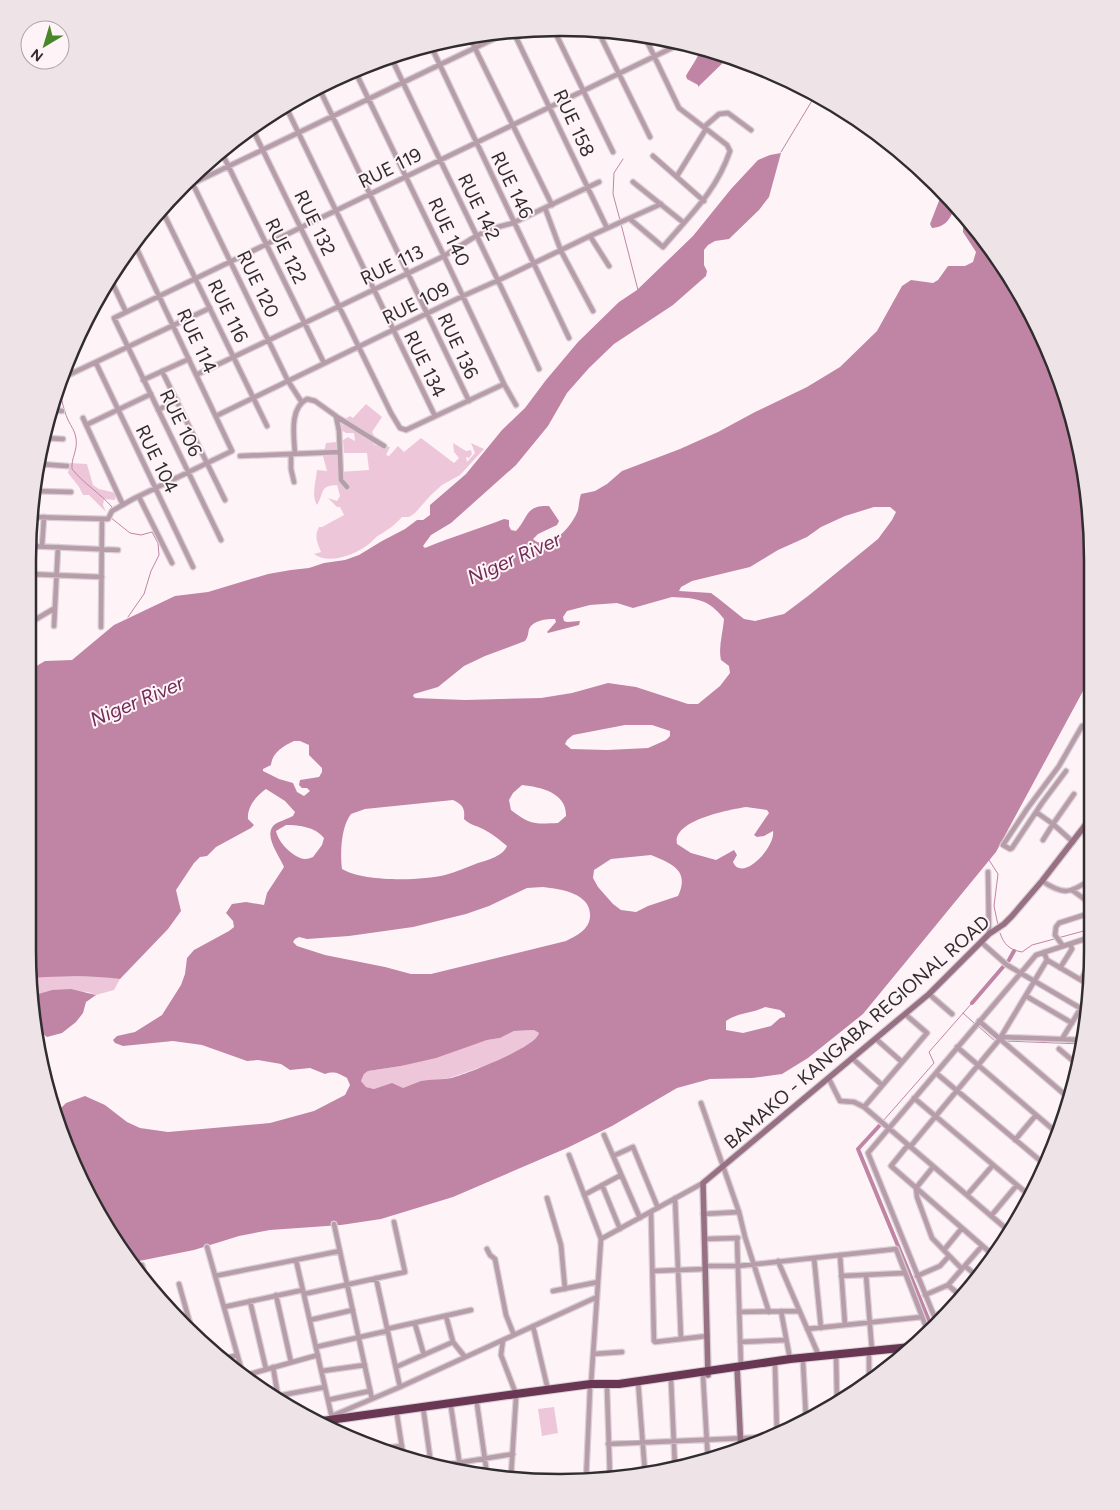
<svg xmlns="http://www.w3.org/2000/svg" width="1120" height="1510" font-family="Figtree,sans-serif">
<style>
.green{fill:#eec6d9}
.water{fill:#c085a4;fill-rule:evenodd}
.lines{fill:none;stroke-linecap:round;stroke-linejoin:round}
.stream{stroke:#c085a4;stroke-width:1}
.canal{stroke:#c085a4;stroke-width:4}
.street-casing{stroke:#d9d0d4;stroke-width:7}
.secondary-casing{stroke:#d9d0d4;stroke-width:8}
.highway-casing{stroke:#d9d0d4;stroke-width:10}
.street{stroke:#b79ca9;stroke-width:4.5}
.secondary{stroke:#977084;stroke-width:5.5}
.highway{stroke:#693653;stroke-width:8}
.labels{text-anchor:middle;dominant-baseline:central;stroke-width:4;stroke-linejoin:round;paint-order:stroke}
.street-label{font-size:19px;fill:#312d2f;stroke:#fef4f8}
.water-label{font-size:20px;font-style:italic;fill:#732c55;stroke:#fef4f8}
.rim{fill:none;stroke:#312d2f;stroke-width:2.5}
</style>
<rect width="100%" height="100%" fill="#fef4f8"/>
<path class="green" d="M366,404L382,417L372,432L374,436L372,438L374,445L390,447L386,455L389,456L398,446L404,452L421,438L454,463L459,458L454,452L453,443L466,451L471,450L472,454L469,458L466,457L467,462L475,453L471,443L484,449L460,475L442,485L431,495L415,513L409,517H402C395,525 389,529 381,534C376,536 373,541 369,544C355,555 329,565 314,554L321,552C317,542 314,536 319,527H322L344,515L340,507H337L328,498L337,501L340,496L337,485C319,486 325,492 317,505C311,496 316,481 317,470L327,471L323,456L326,443L337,442V459L339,472L369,470L367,453H344L343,440L348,437L355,441L354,433H346L337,428V420H342V426L345,419L350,416L353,418Z
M70,463L87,464L93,485L99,489L116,493L115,500L104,499L103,505L106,512L89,495H83L79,487L68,473Z
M52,976L107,977L120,979L114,990L96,995L88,992L52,990L38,994L33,993L31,978Z
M534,1030L539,1033L537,1037L528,1045L498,1061L450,1078L421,1082L403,1088L382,1087L374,1089L366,1087L361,1081L364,1074L368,1071L401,1066L487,1040L500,1038L514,1031Z
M554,1407L558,1433L542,1436L538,1409Z"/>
<path class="water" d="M700,49L730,56L698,87V85L687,79L686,76C690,68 699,57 700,49Z
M781,153L769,197L759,210L729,239L715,241L708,245L704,250V265L707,271L706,276L673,305L614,344L589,368L567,393L548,426L516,465L451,523L431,535L423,546L425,548C451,537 478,529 504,519L509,520V526L511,530L516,531C529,517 525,505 549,506L559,521L557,525L538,534L533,539C549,554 573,525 578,510C579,505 579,500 581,494L595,491L607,484L622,471L680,449L718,432L755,412L807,387L840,367L877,331L902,286L911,280L933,283L938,280L948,266H965L973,262L976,252L963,232V215L983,236L1052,356L1088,490L1089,680L996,852L863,1014L808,1058L782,1074L752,1078L710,1079L677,1088L612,1126L567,1148L453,1197L381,1219L341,1225L270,1230L239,1236L194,1250L134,1262L99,1216L56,1113L66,1103L85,1096L105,1105L127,1122L140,1128L168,1132L270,1123L314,1111L345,1095L350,1085L347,1078C338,1073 334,1071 325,1074L310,1068L290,1070L281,1064L258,1060L247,1061L202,1045L173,1041L123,1046L115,1043L113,1040L117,1036L135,1032L162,1015L181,985L185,974L187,958L194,950L229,931L234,927L233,921L226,913L232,904L246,902L264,905L267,893L284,867C280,856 263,836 274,825C279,821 288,819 293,816L295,812L285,801L266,789C256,796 247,807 248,819L254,825L251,828L216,847L207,856L200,857L194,863L176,890L181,911L168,929L120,979C91,975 60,976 31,978L28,950V671L45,661L72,660L114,625L175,596L208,592L268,574L291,570L309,568L324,563L345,560L359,555L382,541L405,529L417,520H423L430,515V505L466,474L502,430L525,408L546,380L578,342L619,302L637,290L693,236L731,189L758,160L770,155ZM874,507H890L896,512L892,520L878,539L808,596L784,614L755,621L744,619L719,599L711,593L679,591L681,587L692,581L750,567L778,550L807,537L821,527L845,516ZM672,597C696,598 709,599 724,619C723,633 718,647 721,660L729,666L730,673L720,686L698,704H688L636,687L608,683L572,693L541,698L465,700L415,698L413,696L414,694L438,687L464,666L485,656L525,641C528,637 528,634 529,629C533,620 546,619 555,619L556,622L547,632L548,633L579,625L580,621L567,622L564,621L563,617L567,611L590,605L617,603L633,608ZM625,725H652L670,731V736L666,740L648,748L607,750L571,749L565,744L567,740L573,735ZM294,741H300L309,745V755L322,768V772L319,777L300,780L299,785L302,788H307L310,791L304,796L297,792L293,783L279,779L263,771V769L271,765C272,753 283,746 294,741ZM522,785C541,787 567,793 566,816L558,823C535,824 530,825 511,810L509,800L513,793ZM453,800C463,805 465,808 464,819C470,825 475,825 483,829C491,833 500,840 507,846C503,856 488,860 478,863C467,867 456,872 445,875C420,881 364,882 342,869C340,853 341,827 351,814L365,809ZM746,807L767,810L769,813L754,835L757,837L764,836L773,831C776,847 742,883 733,862L737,855L734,850L716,860L691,853L677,844C672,820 729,810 746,807ZM286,825C300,825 315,827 324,838L322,845L313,857C310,858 308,859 305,859C293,858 278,842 276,831ZM651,855C672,864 690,870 678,896L648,906L636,912L621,910L613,904L598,887L593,878L594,870L611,859ZM543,887C562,889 592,894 590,917C589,930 576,936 566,941L431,974H411L385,967L325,955L297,946L293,942L295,939L299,937L307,939L349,936L413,927L466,914L489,906L527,888ZM765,1007L780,1010L785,1014V1017L780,1018L771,1026L743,1033L726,1030V1021C739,1012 751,1014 765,1007ZM534,1030L539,1033C535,1048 468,1073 452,1078C442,1080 431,1079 421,1081C415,1083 409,1086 403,1088L392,1083L374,1089L366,1087L361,1081L364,1074L368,1071L401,1066L436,1058L487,1040L500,1038L514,1031Z
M942,193L955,207C950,219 946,227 932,228L930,224Z
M71,989L96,995L86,1002L83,1013L76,1022L62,1033L47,1037L38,1030L33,993L38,994L52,990Z"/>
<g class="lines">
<path class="stream" d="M781,152L813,99L819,96
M620,220L613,194L614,173L623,159
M621,224L638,290
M63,371L71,357L73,348
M61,380C59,393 63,408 68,420C71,426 75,431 76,438C78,450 71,458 72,469C84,484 100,493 112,507L110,511
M110,517L130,533L141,535L152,532L158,543L159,555L151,571L144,594L128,617
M989,860L998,874L994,906L998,925
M1000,933C1004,945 1010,950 1022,952L1032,945L1091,929
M963,1013L974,1023
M978,1026L995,1041
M1005,1041L1082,1044
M883,1121L934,1063L929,1052L972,1003"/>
<path class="canal" d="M972,1003L1009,960L1014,951
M880,1125L858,1149L932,1328"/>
<g class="street-casing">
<path id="street" d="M554,30L613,152
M513,31L607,228
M598,31L650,137
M470,38L552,205
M430,44L569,338
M391,57C440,162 492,264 539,369
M355,71L444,256L504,384L516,405
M318,86L469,401
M286,107L435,416
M704,127L719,114L728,113L751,130
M252,128L391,413L400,428L406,430L504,384
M221,151L324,363
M653,156L704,201
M677,176L706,129
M190,178L288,381L301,401
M633,182L684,223
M177,191L510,31
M545,208L561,251L593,311
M162,210L267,426
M630,219L663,247C690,215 716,192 730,151L727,145L679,108L644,35
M590,236L609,266
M110,278L126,312
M96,363L193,567
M162,371L225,500
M196,375L444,256L476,236L494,228L513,223L599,182
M60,379L210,308
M143,380L189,359
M50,410L62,411
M158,410L177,400
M216,416L463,296L499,280L590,236L661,204
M337,417L384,446
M83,418L123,505
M86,425L151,394
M43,438L63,439
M291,454V469L294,482
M295,454C294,437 289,408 307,399L315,401L336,416L339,431L341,480L347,487
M240,456L340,452
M39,464L67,466
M34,491L71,492
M139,497L172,563
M30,517L108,519L112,511L133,499L232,451L134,243
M221,540L114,318L680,44
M29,546L118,550
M42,546L44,517
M28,574L102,577
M28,623L31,574
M28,624L55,608
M54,626L58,547
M101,627L102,520
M1066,771L1042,803L1012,848L1010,849L1003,845L1027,809L1059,766L1082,726
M1036,812L1053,824L1043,840
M1073,842L1053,824L1074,794
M988,872L989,934
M1042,881C1063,895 1070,894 1091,879
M1072,890L1091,904
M981,942L1007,965L1087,1012
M1063,946L1055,935L1056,927L1059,923L1084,915L1091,910
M1044,952L1047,960L1091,986
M1060,968L1072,949L1070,944
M1081,980L1091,961
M929,994L952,1014
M1026,996L1072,1023
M979,1021L1070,1099
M1001,1037L1082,1040
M876,1039L902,1062
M1062,1039L1090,993
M957,1047L1056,1132
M1059,1049L1078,1065
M853,1059L882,1085
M936,1073L1043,1163
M829,1079L840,1101L854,1102L864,1107L1010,1232
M914,1098L1030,1196
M701,1103L739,1212L745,1237L769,1312
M864,1107L927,1033L905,1014
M604,1135L640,1218
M1015,1140L1036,1115
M908,1145L891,1166L993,1255
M910,1147L999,1040L1047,960
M569,1155L601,1239
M613,1156L633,1147L658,1208
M933,1167L916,1188L917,1197L932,1238L962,1269
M602,1185L620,1229
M584,1195L621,1175
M967,1195L993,1165
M547,1198L561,1245L565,1289
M675,1198L681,1339
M651,1212L654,1341L655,1342L707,1336
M703,1214L739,1212
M991,1216L1017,1185
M334,1224L372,1399
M737,1238L741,1366
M704,1239L738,1238
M207,1247L243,1375
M487,1249L490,1255L495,1259L506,1315L514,1335
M944,1250L962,1228
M992,1254L1003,1241
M840,1255L845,1325
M814,1258L821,1328
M296,1260L335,1431
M778,1261L819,1356
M142,1265L145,1276
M705,1266H738L896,1249L928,1332
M965,1266L978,1277
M653,1271L705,1269
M866,1275L872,1351
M215,1276L340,1251
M841,1276L905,1273
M917,1276L940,1266L949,1256
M376,1278L400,1387
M179,1284L193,1334
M948,1285L963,1298
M553,1291L598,1282
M304,1294L405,1272L394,1222
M276,1295L291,1362
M925,1295L948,1285L982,1246
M250,1301L266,1369
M224,1307L303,1290
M781,1311L790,1359
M739,1312L799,1311
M446,1316L453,1342L465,1357
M934,1316L952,1309
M310,1320L353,1310
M937,1323L868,1153L1036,955L1091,937
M415,1324L424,1355
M533,1326L548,1390
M387,1329L471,1310
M807,1329L922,1317
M503,1340L501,1355L516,1394
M740,1342L786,1340
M316,1347L387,1331
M901,1353V1357
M593,1354L622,1352
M836,1354L837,1400
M869,1356V1381
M223,1359L237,1355
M803,1362L806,1418
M775,1366L777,1434
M273,1367L278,1396
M396,1367L453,1342
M322,1371L365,1365
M243,1376L318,1355
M703,1376L708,1461
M671,1380L675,1468
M638,1381L645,1473
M591,1384L601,1239L703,1183
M607,1389L610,1479
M272,1397L325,1387
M328,1400L370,1391
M477,1404L487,1474
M423,1407L431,1464
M451,1407L461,1473
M397,1415L403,1454
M332,1416L400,1387L597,1297
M608,1444L772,1437
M385,1448L402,1446
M438,1466L513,1454
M511,1476L516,1398
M586,1481L590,1389"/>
</g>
<g class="secondary-casing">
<path id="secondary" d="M737,1366L741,1450
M708,1375L703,1183L905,1014L929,994L989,934L1004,924L1012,916L1042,881L1090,819"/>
</g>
<g class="highway-casing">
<path id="highway" d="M315,1422L516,1394L591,1384H619L790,1359L911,1347"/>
</g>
<use href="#street" class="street"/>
<use href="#secondary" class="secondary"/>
<use href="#highway" class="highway"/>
</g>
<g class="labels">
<g class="street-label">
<text transform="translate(574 123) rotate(65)">RUE 158</text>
<text transform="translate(390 168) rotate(-26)">RUE 119</text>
<text transform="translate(512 185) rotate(64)">RUE 146</text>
<text transform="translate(479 207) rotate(64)">RUE 142</text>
<text transform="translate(315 223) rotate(64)">RUE 132</text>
<text transform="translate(449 232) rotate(65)">RUE 140</text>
<text transform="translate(286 251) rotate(64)">RUE 122</text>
<text transform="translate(392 265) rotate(-26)">RUE 113</text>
<text transform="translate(258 284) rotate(64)">RUE 120</text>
<text transform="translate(416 303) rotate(-26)">RUE 109</text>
<text transform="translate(228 311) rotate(64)">RUE 116</text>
<text transform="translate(197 341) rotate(65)">RUE 114</text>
<text transform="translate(458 346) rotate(65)">RUE 136</text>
<text transform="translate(425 364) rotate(64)">RUE 134</text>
<text transform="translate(181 423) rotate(64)">RUE 106</text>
<text transform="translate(157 459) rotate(64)">RUE 104</text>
<text transform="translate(857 1032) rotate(-41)">BAMAKO - KANGABA REGIONAL ROAD</text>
</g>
<g class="water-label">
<text transform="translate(514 558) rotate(-24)">Niger River</text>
<text transform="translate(137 701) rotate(-23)">Niger River</text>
</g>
</g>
<path d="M0 0H1120V1510H0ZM560 36H560A524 524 0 0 1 1084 560V950A524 524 0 0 1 560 1474H560A524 524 0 0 1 36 950V560A524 524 0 0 1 560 36Z" fill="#eee4e8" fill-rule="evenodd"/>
<path class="rim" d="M560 36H560A524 524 0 0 1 1084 560V950A524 524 0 0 1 560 1474H560A524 524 0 0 1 36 950V560A524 524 0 0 1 560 36Z"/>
<g transform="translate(45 45) rotate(218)"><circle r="24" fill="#fef4f8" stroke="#aca4a8"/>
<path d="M0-4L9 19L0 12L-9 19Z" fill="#488728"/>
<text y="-8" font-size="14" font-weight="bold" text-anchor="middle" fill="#312d2f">N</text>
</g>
</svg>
